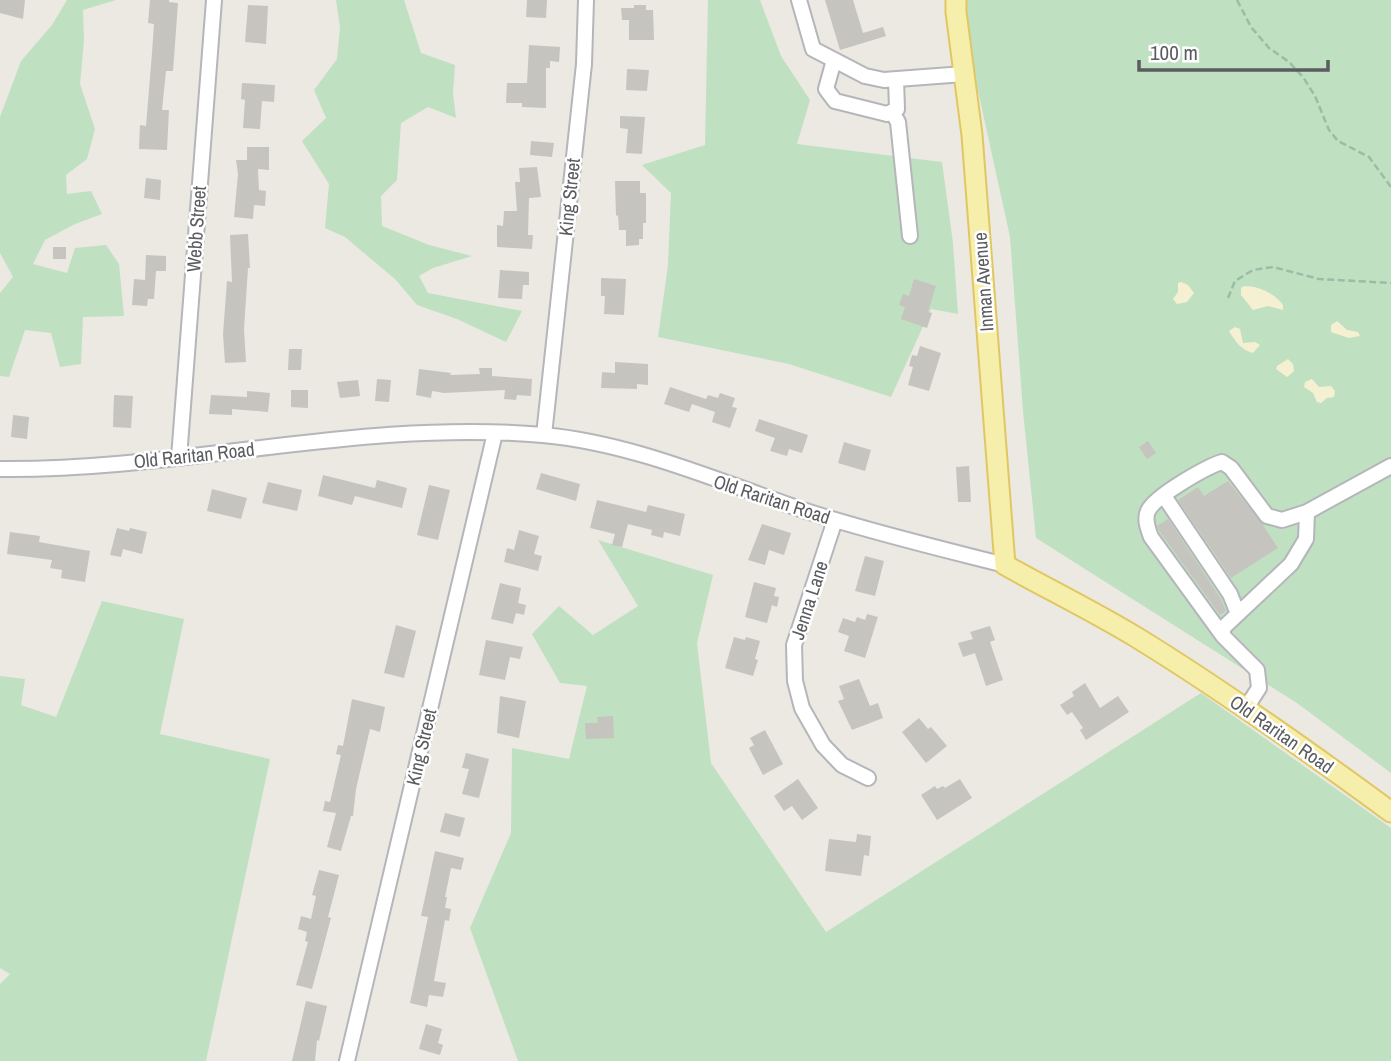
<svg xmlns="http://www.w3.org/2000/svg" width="1391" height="1061" font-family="'Archivo Narrow',sans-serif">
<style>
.green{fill:#c0e0c2}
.sand{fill:#f5f0d2}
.building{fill:#c6c4be}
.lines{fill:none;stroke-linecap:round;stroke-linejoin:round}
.minor-casing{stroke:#b4b6ba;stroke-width:18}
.major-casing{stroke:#e1c763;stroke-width:23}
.path{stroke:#98bea6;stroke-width:2.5;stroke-dasharray:7 3.5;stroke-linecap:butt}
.minor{stroke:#fff;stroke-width:14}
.major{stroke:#f6efab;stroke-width:19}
.labels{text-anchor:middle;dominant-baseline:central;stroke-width:5;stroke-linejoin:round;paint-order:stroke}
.street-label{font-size:19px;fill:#5a5c60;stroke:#fff}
</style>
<rect width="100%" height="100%" fill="#ebe9e1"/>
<path class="green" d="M67,0H116L83,10L84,40L80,84L95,129L87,159L66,175L67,194L91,191L102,214L75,224L45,240L33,264L67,273L75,248L106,245L119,264L124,316L83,317L81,364L60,367L51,333L25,330L9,377L0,376V293L13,277L0,253V117L21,61L52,25Z
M336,0H404L421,53L455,65L453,93L456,118L428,107L401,123L397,180L381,196L382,226L429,245L472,256L433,268L419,276L428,293L522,311L506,342L457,319L417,305L395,279L345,237L325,228L329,184L302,141L326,118L314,90L337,59L340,27Z
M708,0H760L781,56L810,100L797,144L942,162L953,243L958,314L931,309L891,397L789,364L658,337L668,265L671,193L642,165L705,145Z
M965,0H1391V773L1297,703L1036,538L1023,411L1010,237L963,22Z
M598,540L713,575L697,643L711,763L826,932L1201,693L1391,828V1061H518L470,928L511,833L512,748L569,759L587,686L560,683L532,634L559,606L593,635L638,606Z
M102,601L184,619L160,734L270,759L206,1061H0V984L10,974L0,968V676L25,679L21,705L56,717Z"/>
<path class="sand" d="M1181,282L1188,285L1194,293L1187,302L1177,304L1173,299L1178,292V283Z
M1244,286C1259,286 1274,293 1283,305V310L1268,306L1253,310L1241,295V288Z
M1337,321L1347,330L1358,332L1360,336L1349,338L1331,332V325Z
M1235,327L1240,329L1243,343L1255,342L1260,345L1253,353C1241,350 1235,341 1229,331Z
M1288,359L1293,364L1294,371L1287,377L1276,369L1277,366Z
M1312,379L1319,387L1331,386L1335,391L1334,397L1327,398L1321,403L1317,402L1313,393L1304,387L1305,382Z"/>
<path class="building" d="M0,0H25L23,19L0,13Z
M150,0H169V2L178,3L173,71H166L162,110H169L167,150L139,149L140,125L146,126L152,53L154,24L148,23Z
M527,0H547L546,18L526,17Z
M825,0H853L863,33L883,27L886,36L840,50Z
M248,5L268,6L266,44L245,42Z
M634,5H646V10H653L654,40H629V20H622L621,8H634Z
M529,45L560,47L559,62L550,61V68H546V108L522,107V103H506L507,83H527Z
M627,69L649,70L647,91L626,90Z
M242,83L275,85L274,102L262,101L260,129L243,128L245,100L241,99Z
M620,116L645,117L642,154L626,153L628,129L620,128Z
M531,141L554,143L552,157L530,155Z
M247,147H269V170L258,169L259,190L266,191L265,206L254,205L253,219L234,217L238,174L236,160H247Z
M537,167L541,197L529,198L528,235H533L532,249L497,247V225L503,226L504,211H517L515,182H520L519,168Z
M146,178L161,180L160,200L144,198Z
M615,181H640V193H646V223H643V239H639V245L626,246V230H619L618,215L616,216Z
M248,234L250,268H248L244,329L246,362L225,363L223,334L227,281L232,282L230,235Z
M53,247H66V259H53Z
M146,255L166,256V271H156L154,299H148L147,306L132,305L134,279L145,280Z
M500,270L529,272V285H523L522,299L498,298Z
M601,278L626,279L624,315L604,314L605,296H601Z
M914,279L936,286L928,312L932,313L927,328L901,319L905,307L899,305L903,294L909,296Z
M920,346L941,353L929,391L908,385L913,367L909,366L912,355L917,356Z
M289,349H302L301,370H288Z
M615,362L648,364V385L637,384V389L601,388L602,372L615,373Z
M479,368H492V376L532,379L531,396L517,395L516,400L504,399L505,390L444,393L432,391L431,398L416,395L419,369L451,373L450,375L480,374Z
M377,379L391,380L389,402L375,401Z
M358,380L360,396L340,398L337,382Z
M670,387L706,399L708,395L718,398L720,393L735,398L732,407L737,408L730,428L712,422L715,412L692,404L689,412L664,404Z
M291,390H308V408L291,407Z
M247,391L270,393L268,412L232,409V415L209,414L211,395L247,397Z
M114,395L133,396L131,428L113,427Z
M13,415L29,417L27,439L11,437Z
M759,419L808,435L802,453L789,449L787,456L770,451L775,438L755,431Z
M1148,441L1156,453L1147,459L1139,447Z
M844,442L871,450L865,471L838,463Z
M969,466L971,502H958L956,467Z
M541,473L580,484L576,501L536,489Z
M323,475L375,488L377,480L407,488L402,508L355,496L352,505L318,496Z
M1228,481L1263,525L1278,548L1231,578L1178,500L1198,487L1204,496Z
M268,482L302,490L297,511L262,503Z
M429,485L450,490L438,540L417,535Z
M212,489L247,498L241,519L207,511Z
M597,500L646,512L648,505L685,514L680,536L664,532L663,538L651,535L652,530L628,524L622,547L612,545L615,534L590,528Z
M1168,519L1221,599L1226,611L1220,615L1160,532L1157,526Z
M762,524L791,533L784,555L769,550L765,565L748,560Z
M117,528L129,531L130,528L147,532L142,554L123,549L121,557L110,555Z
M519,530L539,536L534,554L542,556L538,571L504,562L507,548L514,550Z
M10,532L40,536L39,542L90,551L85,582L61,578L62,570L50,568L52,560L7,554Z
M865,556L884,561L875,596L855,591Z
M754,582L776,588L774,596L779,597L777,607L772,605L767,623L745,617Z
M500,583L521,588L518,603L526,605L524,615L516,613L513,624L491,619Z
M867,614L878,617L865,658L844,651L849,636L838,632L843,618L855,622L857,617L865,620Z
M396,625L416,631L404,678L384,673Z
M990,626L995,640L990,642L1003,680L986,686L975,653L963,657L958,643L973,639L970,632Z
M734,637L745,640L746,637L760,641L755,659L758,660L753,676L725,668Z
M486,640L523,647L520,659L510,657L505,680L479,675Z
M859,679L870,706L878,703L883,718L852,730L838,701L844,699L839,686Z
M1085,683L1100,708L1118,696L1129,712L1086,740L1080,730L1083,728L1072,712L1067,715L1060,705L1074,696L1072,692Z
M500,696L526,701L519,738L497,733Z
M352,699L385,707L380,732L370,729L356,789L353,816H351L341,851L327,847L336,813L323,811L325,801L330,802L341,755L336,754L338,745L343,746Z
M613,716L614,738L586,739L585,723H598L597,717Z
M919,718L928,729L931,727L947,746L926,763L902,732Z
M765,730L783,764L763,775L749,748L754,745L750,738Z
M466,753L489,759L479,798L462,794L469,769L462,768Z
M798,779L818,808L802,820L792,806L784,811L774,796Z
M960,779L972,798L937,820L921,795L935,786L937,789L943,786L945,788Z
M445,813L465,818L460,837L440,832Z
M857,834L871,836L869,856L864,855L861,876L825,871L829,839L856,842Z
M435,851L464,858L461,870L451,868L445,897H447L445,908L451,909L449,921L445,920L434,981L446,983L443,997L429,995L427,1007L410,1003L428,917L421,916Z
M319,870L339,875L328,917L331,918L312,989L296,985L308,942L305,941L307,932L298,929L301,916L311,919L316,896L312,895Z
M306,1001L327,1006L319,1041L317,1040L315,1061H292Z
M426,1024L442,1029L438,1043L443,1045L440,1055L419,1049Z"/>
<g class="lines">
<g class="minor-casing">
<path id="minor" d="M799,0L813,49L865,76L884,80L964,74
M834,60L826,89L835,101L887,114L897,109L896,79
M892,112L898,122L910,236
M544,435L584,64L586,0
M179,458L214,0
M0,469C181,471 361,419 543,435C633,443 720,482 806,511C871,532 938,548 1005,565
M1164,496L1230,594L1238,614
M835,520L794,645L795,681L802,708L823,745L842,765L868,778
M1223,636L1151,537C1148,529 1144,519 1148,511C1155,496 1206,467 1222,462L1231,468L1267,516L1282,520L1307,512
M1246,708L1259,688L1257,670L1223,636V628L1291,564L1306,539L1307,512L1391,466
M347,1061L495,433"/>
</g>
<g class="major-casing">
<path id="major" d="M956,0V12L972,135L1005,565C1048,589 1093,611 1136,637C1224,691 1308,751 1391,812"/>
</g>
<path class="path" d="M1237,0L1251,27L1269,48L1289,62L1303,77L1315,96L1329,130L1338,141L1369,157L1391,187
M1228,298L1235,281L1253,270L1273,267L1319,279L1391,283"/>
<use href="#minor" class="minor"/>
<use href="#major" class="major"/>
</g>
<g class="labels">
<g class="street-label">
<text transform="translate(569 197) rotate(-84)">King Street</text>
<text transform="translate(196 229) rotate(-86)">Webb Street</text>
<text transform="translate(983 282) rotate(-94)">Inman Avenue</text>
<text transform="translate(194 455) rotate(-6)">Old Raritan Road</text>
<text transform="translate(772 499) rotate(18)">Old Raritan Road</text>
<text transform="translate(809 600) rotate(-72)">Jenna Lane</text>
<text transform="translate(1282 734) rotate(35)">Old Raritan Road</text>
<text transform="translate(421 747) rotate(-77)">King Street</text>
</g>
</g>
<path d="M1139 60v10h189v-10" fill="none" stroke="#5a5c60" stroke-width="3.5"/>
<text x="1150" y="60" font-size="21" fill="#5a5c60" stroke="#ffffff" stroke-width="5" paint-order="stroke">100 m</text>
</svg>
